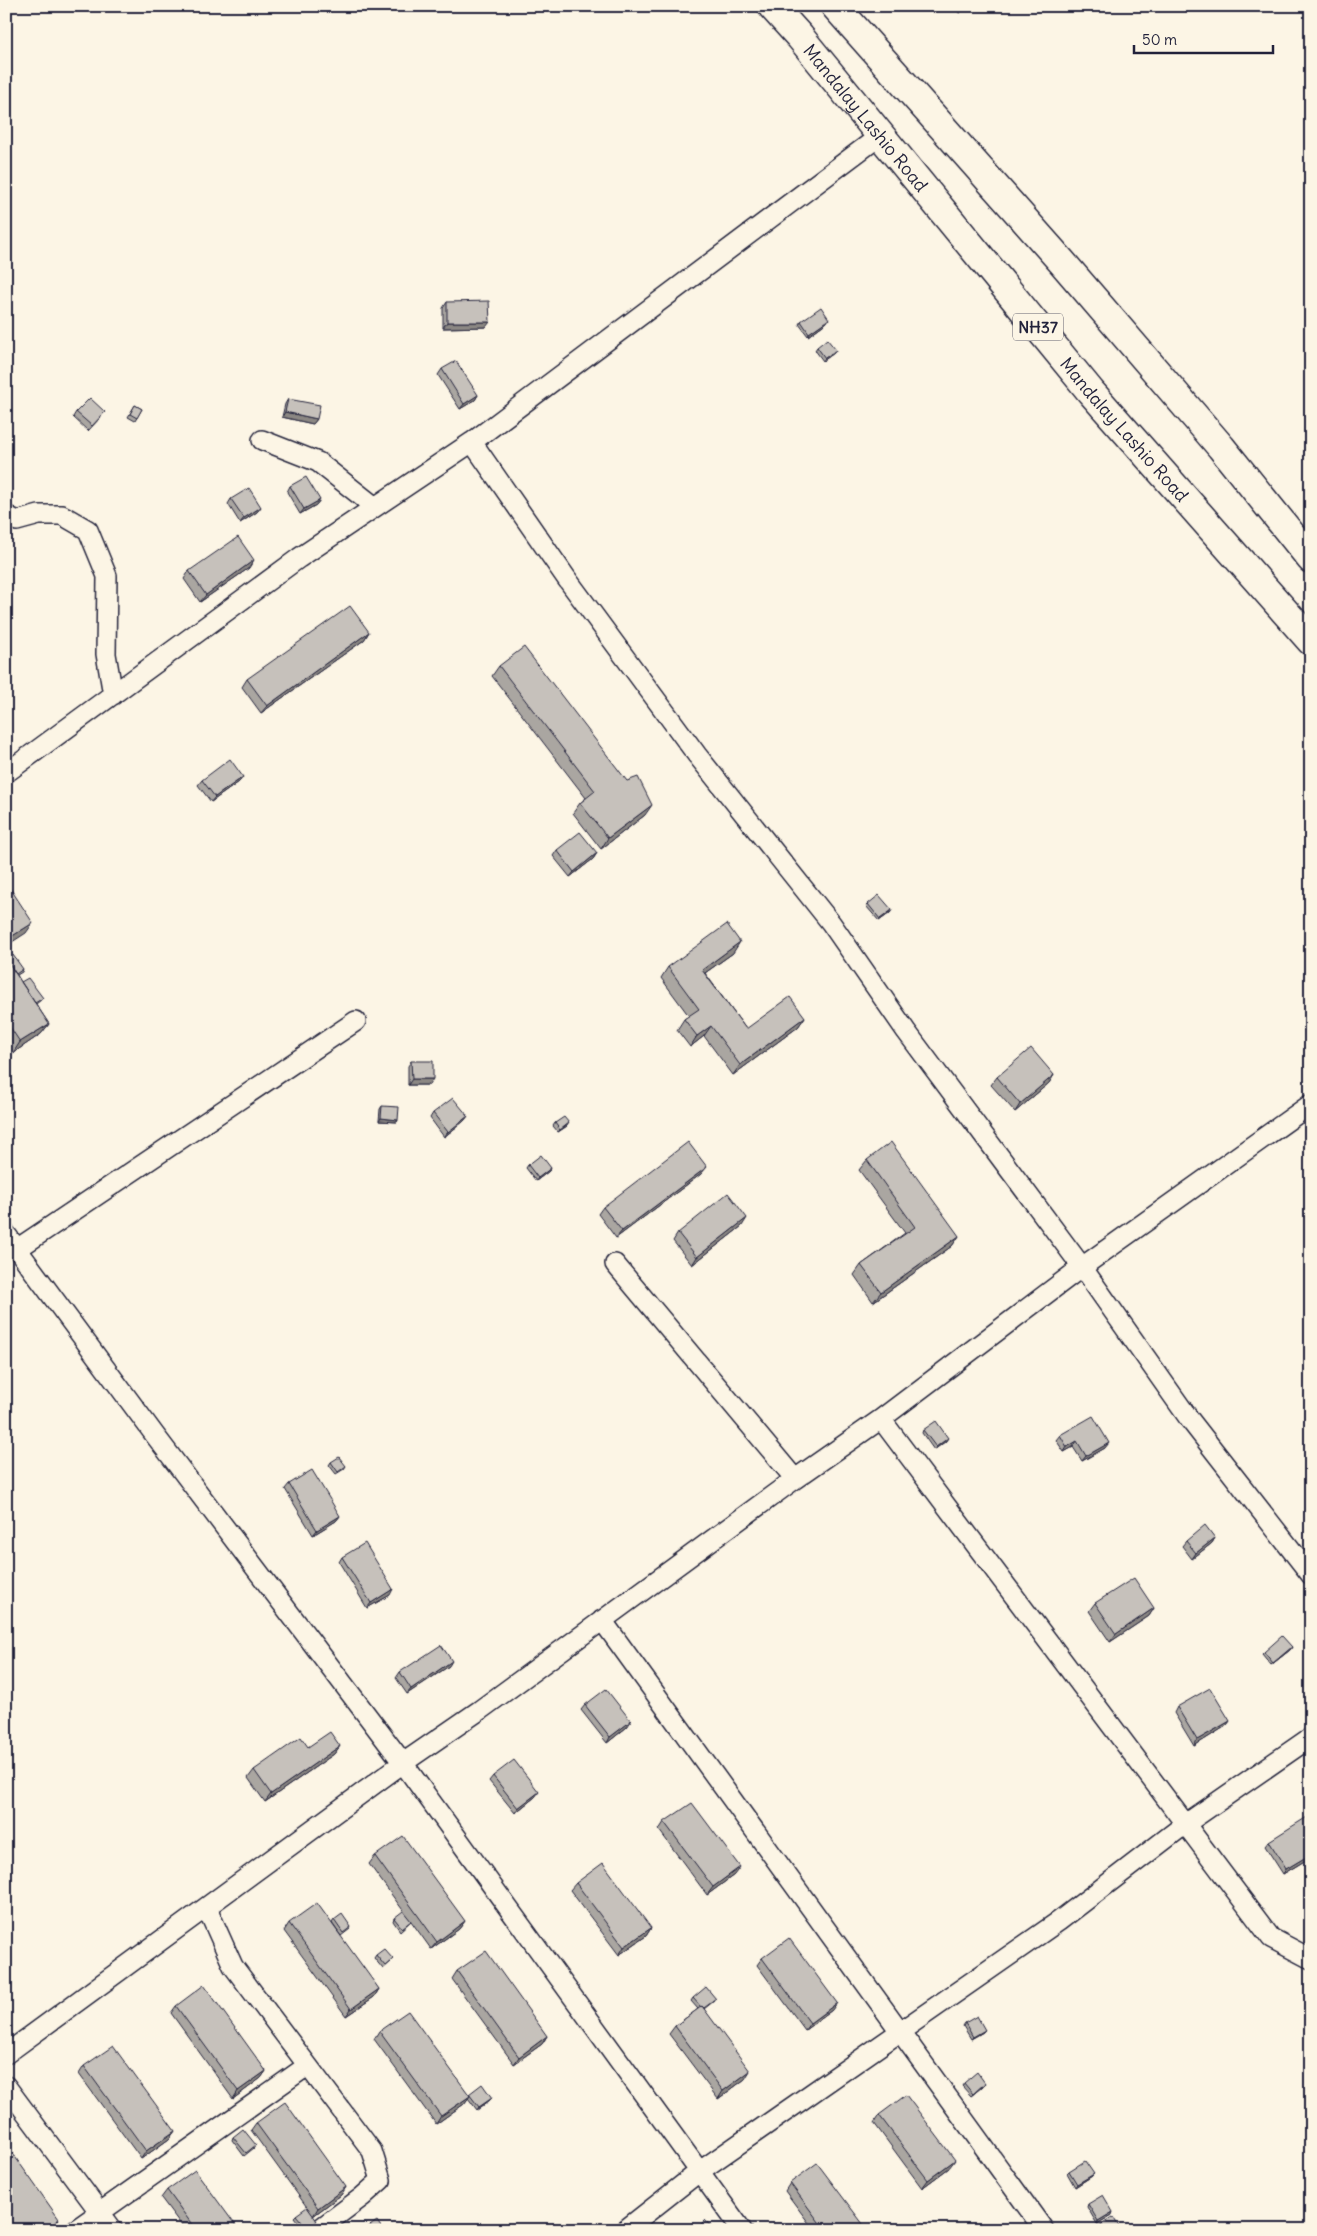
<svg xmlns="http://www.w3.org/2000/svg" width="1317" height="2236" font-family="Delius,sans-serif">
<style>
.lines{fill:none;stroke-linecap:round;stroke-linejoin:round}
.minor-casing{stroke:#22223b;stroke-width:22}
.trunk-casing{stroke:#22223b;stroke-width:31}
.minor{stroke:#fcf5e5;stroke-width:19}
.trunk{stroke:#fcf5e5;stroke-width:28}
.wall{fill:#aaa6a1;stroke:#22223b}
.shaded-wall{fill:#8b8783;stroke:#22223b}
.building{fill:#c6c1bb;stroke:#22223b}
.labels{text-anchor:middle;dominant-baseline:central;stroke-width:4;stroke-linejoin:round;paint-order:stroke}
.shield{fill:#fcf5e5;stroke:#63616e;stroke-width:1}
.shield-label{font-size:16px;font-weight:bold;fill:#22223b}
.street-label{font-size:18px;fill:#22223b;stroke:#fcf5e5}
</style>
<rect width="100%" height="100%" fill="#fcf5e5"/>
<filter id="ink" filterUnits="userSpaceOnUse"><feTurbulence type="fractalNoise" baseFrequency=".02" numOctaves="2"/><feDisplacementMap in="SourceGraphic" scale="10" xChannelSelector="R" yChannelSelector="G"/><feConvolveMatrix kernelMatrix="1 2 1 2 8 2 1 2 1" color-interpolation-filters="sRGB"/></filter>
<g filter="url(#ink)">
<g class="lines">
<g class="minor-casing">
<path id="minor" d="M262,440L318,462L375,507
M472,442L567,579L697,755L831,923L906,1031L1082,1267L1190,1420L1311,1575
M6,515L17,521L39,515H62L88,530L107,576L106,654L113,695
M6,773L299,558L472,442L881,135
M6,1234L154,1434L403,1763L742,2230
M17,1249L356,1021
M615,1264L795,1479
M881,1419L1271,1938L1311,1959
M602,1620L1044,2230
M207,1908L233,1966L372,2151L381,2180L362,2197L318,2230
M6,2054L403,1763L480,1710L795,1479L881,1419L1082,1267L1311,1104
M6,2086L113,2230
M75,2230L307,2066
M625,2230L700,2171L1059,1921L1184,1825L1311,1737"/>
</g>
<g class="trunk-casing">
<g id="trunk">
<path id="s1" d="M772,6L800,37L1091,392L1311,641"/>
<path d="M835,6L1062,262L1221,447L1311,559"/>
</g>
</g>
<use href="#minor" class="minor"/>
<use href="#trunk" class="trunk"/>
</g>
<path class="wall" d="M954,6H968L959,13Z
M447,302L486,327L443,328V308Z
M801,321L827,322L808,336L799,324Z
M817,347L836,350L834,353L823,361L815,350Z
M442,369L478,395L475,400L460,409L438,375Z
M288,399L317,419L313,424L282,417L285,404Z
M135,405L142,409L135,421L128,417Z
M76,412L101,417L88,431L73,417Z
M290,486L320,500L316,505L300,514L287,492Z
M231,499L261,507L257,512L240,523L228,504Z
M249,568L200,602L184,579L189,571Z
M369,632L364,640L261,713L242,687L247,679Z
M499,666L627,781L645,815L601,849L573,813L580,803L586,798L492,676Z
M243,777L239,782L211,802L198,785L202,780Z
M557,850L597,853L593,859L570,877L553,856Z
M868,904L892,910L890,913L879,921L866,906Z
M733,953L705,973L746,1029L805,1017L798,1027L733,1075L704,1036L690,1047L677,1030L684,1019L689,1016L661,978L668,967Z
M6,959L23,969L22,972L17,975L21,982L43,998L41,1000L36,1004L49,1024L41,1034L13,1053L6,1042Z
M411,1061L429,1085H408V1066Z
M1054,1075L1049,1083L1015,1112L991,1085L997,1077Z
M382,1106L398,1120L397,1122L379,1121L380,1109Z
M433,1113L468,1116L464,1121L444,1137L430,1118Z
M555,1123L567,1126L558,1132L553,1126Z
M867,1160L959,1236L952,1246L873,1302L854,1275L861,1265L905,1233L859,1170Z
M528,1165L551,1168L549,1171L536,1181L526,1168Z
M701,1174L616,1238L598,1214L603,1207Z
M742,1226L692,1265L673,1241L678,1233Z
M923,1430L946,1441L934,1450L922,1433Z
M1060,1435L1105,1448L1082,1461L1073,1447L1064,1452L1056,1440Z
M331,1462L346,1466L344,1469L336,1474L329,1465Z
M289,1484L340,1516L336,1521L313,1535L285,1489Z
M1215,1538L1212,1543L1192,1559L1182,1546L1186,1541Z
M342,1557L390,1595L367,1608L339,1562Z
M1095,1603L1154,1608L1149,1616L1110,1642L1089,1611Z
M1292,1647L1290,1650L1271,1665L1262,1654L1264,1652Z
M449,1666L407,1694L396,1678L400,1672Z
M585,1705L631,1721L627,1727L607,1743L581,1710Z
M1177,1707L1230,1721L1226,1726L1194,1746L1174,1713Z
M340,1746L334,1754L265,1802L248,1778L254,1770L308,1747Z
M493,1776L535,1797L515,1813L489,1781Z
M664,1822L734,1875L707,1895L659,1830Z
M1269,1841L1311,1857L1283,1874L1265,1846Z
M375,1856L465,1921L459,1929L431,1949L411,1921L400,1931L393,1921L394,1918L405,1913L369,1864Z
M576,1883L651,1928L646,1936L619,1955L570,1890Z
M334,1920L351,1927L350,1929L341,1936L332,1923Z
M289,1923L379,1989L374,1997L346,2016L284,1931Z
M376,1955L391,1962L383,1969L374,1958Z
M762,1958L832,2010L805,2030L757,1965Z
M457,1971L547,2036L542,2044L514,2064L452,1979Z
M693,1998L714,2001L704,2009L745,2079L718,2099L669,2034L675,2026L698,2009L691,2001Z
M176,2006L266,2071L261,2078L233,2099L171,2013Z
M965,2023L985,2030L983,2032L971,2039L963,2026Z
M379,2031L468,2094L490,2100L477,2110L468,2098L464,2104L436,2124L374,2039Z
M84,2066L175,2131L169,2139L141,2159L79,2074Z
M964,2083L983,2086L971,2096L962,2086Z
M879,2115L949,2168L922,2188L874,2123Z
M256,2123L346,2187L341,2195L313,2216L315,2223L306,2230H304L294,2217L296,2215L309,2210L251,2130Z
M233,2137L254,2148L244,2156L232,2140Z
M1069,2171L1094,2174L1092,2176L1075,2187L1067,2173Z
M790,2183L864,2230H814L785,2191Z
M167,2190L239,2230H185L161,2198Z
M1088,2204L1112,2215L1097,2224L1087,2207Z
M1099,2226L1121,2230H1098L1097,2228Z"/>
<path class="shaded-wall" d="M964,6H968L959,13Z
M829,319L827,322L808,336L809,333Z
M447,322H490L486,327L443,328Z
M836,350L834,353L823,361L825,358Z
M478,395L475,400L460,409L464,404Z
M285,412L317,419L313,424L282,417Z
M320,500L316,505L300,514L304,509Z
M261,507L257,512L240,523L244,518Z
M254,560L249,568L200,602L206,595Z
M369,632L364,640L261,713L267,706Z
M243,777L239,782L211,802L215,797Z
M652,805L645,815L601,849L608,838Z
M597,853L593,859L570,877L574,872Z
M892,910L890,913L879,921L880,919Z
M33,923L26,933L6,946V940Z
M740,942L733,953L695,980L702,970Z
M805,1017L798,1027L733,1075L740,1065Z
M49,1024L41,1034L13,1053L20,1042Z
M711,1026L704,1036L690,1047L697,1036Z
M1054,1075L1049,1083L1015,1112L1020,1104Z
M412,1079H433L429,1085H408Z
M468,1116L464,1121L444,1137L448,1132Z
M381,1118L398,1120L397,1122L379,1121Z
M569,1123L567,1126L558,1132L560,1130Z
M707,1167L701,1174L616,1238L622,1231Z
M551,1168L549,1171L536,1181L538,1178Z
M747,1218L742,1226L692,1265L697,1257Z
M959,1236L952,1246L873,1302L881,1292Z
M948,1438L946,1441L934,1450L936,1447Z
M1077,1441L1073,1447L1064,1452L1067,1447Z
M1109,1443L1105,1448L1082,1461L1086,1456Z
M340,1516L336,1521L313,1535L317,1530Z
M1215,1538L1212,1543L1192,1559L1196,1553Z
M393,1589L390,1595L367,1608L371,1603Z
M1154,1608L1149,1616L1110,1642L1116,1634Z
M1292,1647L1290,1650L1271,1665L1273,1663Z
M452,1661L449,1666L407,1694L411,1689Z
M631,1721L627,1727L607,1743L610,1737Z
M1230,1721L1226,1726L1194,1746L1197,1740Z
M340,1746L334,1754L265,1802L271,1794Z
M539,1792L535,1797L515,1813L518,1808Z
M1311,1854V1857L1283,1874L1286,1869Z
M740,1867L734,1875L707,1895L713,1887Z
M465,1921L459,1929L431,1949L437,1942Z
M651,1928L646,1936L619,1955L624,1947Z
M379,1989L374,1997L346,2016L351,2009Z
M837,2003L832,2010L805,2030L810,2023Z
M985,2030L983,2032L971,2039L973,2037Z
M547,2036L542,2044L514,2064L519,2057Z
M266,2071L261,2078L233,2099L238,2091Z
M750,2071L745,2079L718,2099L723,2091Z
M985,2083L983,2086L971,2096L973,2094Z
M470,2096L464,2104L436,2124L441,2116Z
M492,2098L490,2100L477,2110L479,2107Z
M175,2131L169,2139L141,2159L146,2151Z
M955,2160L949,2168L922,2188L928,2180Z
M1094,2174L1092,2176L1075,2187L1077,2184Z
M346,2187L341,2195L313,2216L318,2208Z
M1113,2212L1112,2215L1097,2224L1098,2221Z
M59,2219L52,2229L44,2230Z"/>
<path class="building" d="M489,301L490,322H447V302Z
M821,307L829,319L809,333L801,321Z
M827,339L836,350L825,358L817,347Z
M456,361L478,395L464,404L442,369Z
M90,398L105,412L92,426L76,412Z
M288,399L320,405L317,419L285,412Z
M135,405L142,409L137,418L130,414Z
M306,477L320,500L304,509L290,486Z
M249,488L261,507L244,518L231,499Z
M238,537L254,560L206,595L189,571Z
M350,606L369,632L267,706L247,679Z
M524,647L627,781L638,777L652,805L608,838L580,803L595,791L499,666Z
M230,759L243,777L215,797L202,780Z
M580,832L597,853L574,872L557,850Z
M10,888L33,923L6,940V890Z
M879,895L892,910L880,919L868,904Z
M727,924L740,942L702,970L746,1029L790,997L805,1017L740,1065L711,1026L697,1036L684,1019L699,1009L668,967Z
M13,955L23,969L16,974L7,960Z
M6,959L49,1024L20,1042L6,1021Z
M28,978L43,998L35,1003L21,982Z
M1031,1048L1054,1075L1020,1104L997,1077Z
M411,1061H433V1079H412Z
M453,1098L468,1116L448,1132L433,1113Z
M382,1106L399,1107L398,1120L381,1118Z
M564,1117L569,1123L560,1130L555,1123Z
M688,1142L707,1167L622,1231L603,1207Z
M891,1142L959,1236L881,1292L861,1265L915,1227L867,1160Z
M541,1155L551,1168L538,1178L528,1165Z
M728,1193L747,1218L697,1257L678,1233Z
M1093,1416L1109,1443L1086,1456L1077,1441L1067,1447L1060,1435Z
M936,1421L948,1438L936,1447L923,1430Z
M339,1457L346,1466L338,1472L331,1462Z
M312,1470L340,1516L317,1530L289,1484Z
M1205,1525L1215,1538L1196,1553L1186,1541Z
M365,1543L393,1589L371,1603L342,1557Z
M1134,1578L1154,1608L1116,1634L1095,1603Z
M1282,1636L1292,1647L1273,1663L1264,1652Z
M441,1645L452,1661L411,1689L400,1672Z
M1210,1688L1230,1721L1197,1740L1177,1707Z
M606,1689L631,1721L610,1737L585,1705Z
M330,1732L340,1746L271,1794L254,1770L301,1737L308,1747Z
M514,1760L539,1792L518,1808L493,1776Z
M692,1803L740,1867L713,1887L664,1822Z
M1307,1817L1311,1824V1854L1286,1869L1269,1841Z
M403,1836L465,1921L437,1942L375,1856Z
M603,1863L651,1928L624,1947L576,1883Z
M317,1903L379,1989L351,2009L289,1923Z
M403,1911L411,1921L402,1928L394,1918Z
M342,1914L351,1927L343,1933L334,1920Z
M789,1938L837,2003L810,2023L762,1958Z
M384,1949L393,1959L385,1966L376,1955Z
M486,1951L547,2036L519,2057L457,1971Z
M204,1985L266,2071L238,2091L176,2006Z
M706,1987L716,1999L704,2008L702,2006L701,2007L693,1998Z
M702,2006L750,2071L723,2091L675,2026Z
M408,2011L470,2096L441,2116L379,2031Z
M977,2016L985,2030L973,2037L965,2023Z
M113,2046L175,2131L146,2151L84,2066Z
M977,2072L985,2083L973,2094L964,2083Z
M482,2084L492,2098L479,2107L469,2094Z
M906,2095L955,2160L928,2180L879,2115Z
M285,2102L346,2187L318,2208L256,2123Z
M243,2129L256,2145L246,2153L233,2137Z
M6,2144L59,2219L44,2230H7L6,2228Z
M1085,2161L1094,2174L1077,2184L1069,2171Z
M817,2163L866,2228L863,2230H825L790,2183Z
M195,2170L239,2230H196L167,2190Z
M1103,2195L1113,2212L1098,2221L1088,2204Z
M307,2207L317,2221L307,2228L296,2215Z
M1113,2217L1121,2230H1101L1099,2226Z
M705,2220L714,2230H695Z
M377,2221L383,2230H364Z
M999,2225L1003,2230H992Z"/>
</g>
<g class="labels">
<rect class="shield" x="1013" y="313.5" width="50" height="27" rx="4"/>
<g class="shield-label">
<text x="1038" y="327">NH37</text>
</g>
<g class="street-label">
<text stroke="none"><textPath href="#s1" startOffset="146">Mandalay Lashio Road</textPath></text>
<text stroke="none"><textPath href="#s1" startOffset="551">Mandalay Lashio Road</textPath></text>
</g>
</g>
<rect width="1317" height="2236" fill="none" stroke="#fcf5e5" stroke-width="25"/>
<rect x="12" y="12" width="1292" height="2211" fill="none" stroke="#22223b" stroke-width="2" filter="url(#ink)"/>
<path d="M1134 45v8h139v-8" fill="none" stroke="#22223b" stroke-width="2.5"/>
<text x="1142" y="45" font-size="15" fill="#22223b" stroke="#fcf5e5" stroke-width="4" paint-order="stroke">50 m</text>
</svg>
